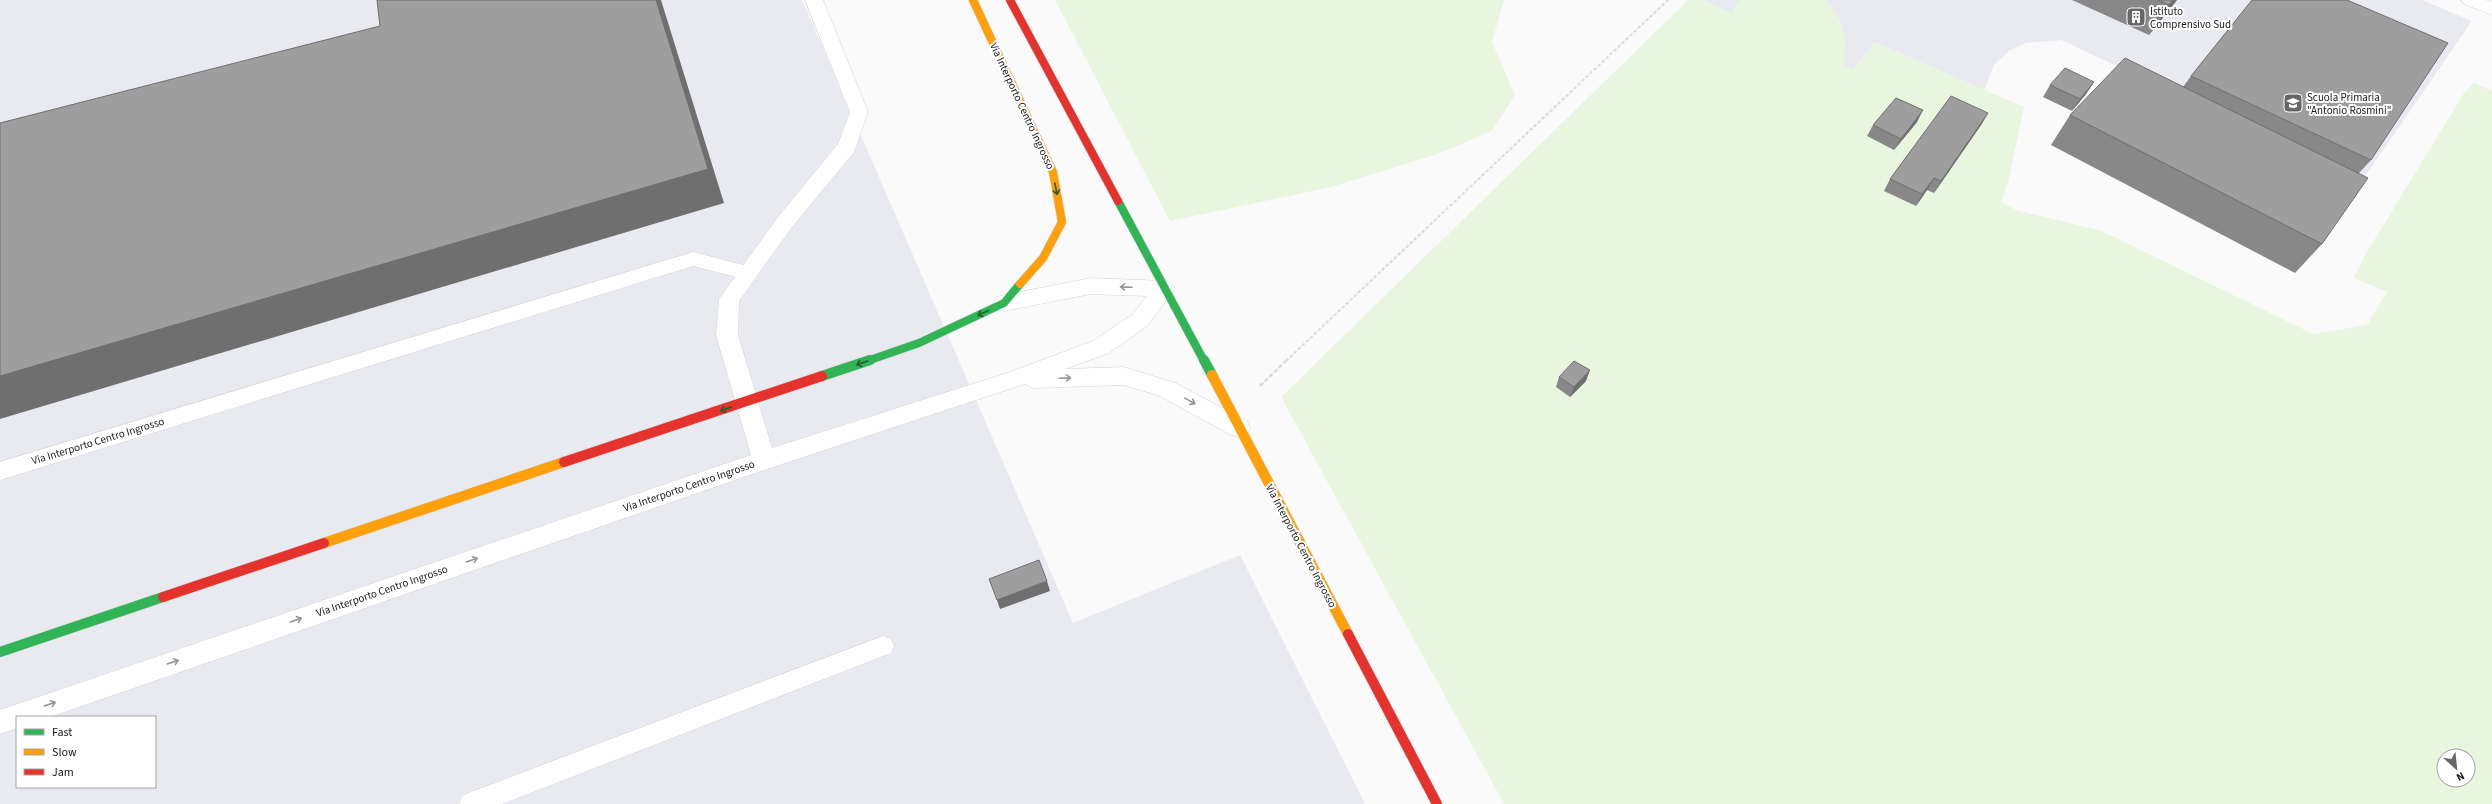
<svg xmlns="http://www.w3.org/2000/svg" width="2492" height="804" font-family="'Source Sans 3',sans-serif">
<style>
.built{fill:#e9eaf0;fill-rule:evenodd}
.green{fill:#e8f6e0;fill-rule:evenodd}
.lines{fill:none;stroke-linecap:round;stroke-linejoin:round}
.lane-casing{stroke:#d4d4d5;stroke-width:1}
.street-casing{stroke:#d4d4d5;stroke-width:1}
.fast-far1-casing{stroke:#d4d4d5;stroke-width:9}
.fast-casing{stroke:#d4d4d5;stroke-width:11}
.slow-far1-casing{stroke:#d4d4d5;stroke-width:9}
.slow-casing{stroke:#d4d4d5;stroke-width:11}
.jam-far1-casing{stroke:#d4d4d5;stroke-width:9}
.jam-casing{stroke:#d4d4d5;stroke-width:11}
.path-far1{stroke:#dbdbdc;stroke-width:2;stroke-dasharray:3.5 2;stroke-linecap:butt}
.path{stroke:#dbdbdc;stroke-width:2.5;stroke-dasharray:4.5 2;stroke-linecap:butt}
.lane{fill:#fefefe;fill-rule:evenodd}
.street{fill:#fefefe;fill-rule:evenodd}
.fast-far1{stroke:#30b455;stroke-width:8}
.fast{stroke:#30b455;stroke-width:10}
.slow-far1{stroke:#ff9f0a;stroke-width:8}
.slow{stroke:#ff9f0a;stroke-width:10}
.jam-far1{stroke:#e5322d;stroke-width:8}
.jam{stroke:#e5322d;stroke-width:10}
.wall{fill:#888}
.shaded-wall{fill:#6f6f6f}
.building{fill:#9e9e9e;stroke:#6f6f6f}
.oneway{stroke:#235e34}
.oneway2{stroke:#969697}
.labels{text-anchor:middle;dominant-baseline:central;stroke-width:4;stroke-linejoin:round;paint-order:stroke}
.poi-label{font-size:11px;fill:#181819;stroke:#fff;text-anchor:start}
.street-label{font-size:11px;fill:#181819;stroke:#fff}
</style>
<rect width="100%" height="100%" fill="#fafafb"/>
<path class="built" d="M0,0H802L1073,623L1240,555L1365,804H0ZM17,717H155V787H17Z
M1703,0H2422L2472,21L2344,207L2177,94L2061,40L2026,43L2010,50L1994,65L1984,90L1875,42L1853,70Z"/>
<path class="green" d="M1055,0H1504L1492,42L1515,95L1492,131L1438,154L1331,187L1170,221Z
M1688,0H1703L1731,13L1740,0H1826C1846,25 1847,33 1843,65L1853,70L1875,42L2024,107L2008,183L2001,202L2016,210L2102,231L2313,334L2367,325L2387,292L2354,278L2364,257L2464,93L2474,83L2492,91V804H1504L1281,397ZM2444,756H2468V780H2444Z"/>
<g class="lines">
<g class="lane-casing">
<path id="lane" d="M693,252L755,268L757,273L755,278L748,280L693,266L0,480V462Z
M883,636L891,639L894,646L891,653L502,804H459L462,796L471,792Z"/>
</g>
<g class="street-casing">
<path id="street" d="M805,0H823L868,112L854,152L792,227L739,301L738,335L772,448L1007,373L1093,341L1133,314L1147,296L1091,294L1004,311L997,309L994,303L997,297L1004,295L1091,278L1165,281L1172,283L1175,289L1147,326L1109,353L1065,369L1124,367L1175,383L1247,421L1250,428L1247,435L1239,437L1231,435L1160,396L1124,385L1033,388L1025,384L764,470L50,717H17V728L0,734V710L751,455L716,335L719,299L778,217L838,144L850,112Z
M2461,0H2486L2492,2V15L2464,4Z"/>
</g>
<g class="fast-far1-casing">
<path id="fast-far1" d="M1118,201L1204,361
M867,361L919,343L1004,303L1020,284"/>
</g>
<g class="fast-casing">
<path id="fast" d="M1204,360L1212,375
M822,376L870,360
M0,652L163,597"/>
</g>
<g class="slow-far1-casing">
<path id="slow-far1" d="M973,0L1053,172L1062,222L1043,258L1020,284"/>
</g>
<g class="slow-casing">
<path id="slow" d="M1212,375L1348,634
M324,543L564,462"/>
</g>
<g class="jam-far1-casing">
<path id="jam-far1" d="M1010,0L1118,201"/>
</g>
<g class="jam-casing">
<path id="jam" d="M564,462L822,376
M163,597L324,543
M1348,634L1437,804"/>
</g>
<path class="path-far1" d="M1286,361L1668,0"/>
<path class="path" d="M1260,386L1287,360"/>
<use href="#lane" class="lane"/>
<use href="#street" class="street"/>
<use href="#fast-far1" class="fast-far1"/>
<use href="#fast" class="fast"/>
<use href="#slow-far1" class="slow-far1"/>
<use href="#slow" class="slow"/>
<use href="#jam-far1" class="jam-far1"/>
<use href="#jam" class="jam"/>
</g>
<path class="wall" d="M2072,0H2177L2149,35Z
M2191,76L2371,160L2359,173L2322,244L2295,273L2051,145L2070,115L2183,87Z
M2094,82L2086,94L2072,111L2043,97L2050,85Z
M1988,113L1981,125L1934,193L1927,190L1916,206L1884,191L1890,179Z
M1917,122L1894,150L1867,136L1873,125Z
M1559,377L1586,381L1570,397L1556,387Z"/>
<path class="shaded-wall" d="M656,0H661L724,203L0,419V376Z
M2173,0H2177L2149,35L2169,5Z
M2094,82L2086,94L2072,111L2080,99Z
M1923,110L1917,122L1894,150L1901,139Z
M1988,113L1981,125L1934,193L1941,181Z
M1934,178L1927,190L1916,206L1922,194Z
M1590,370L1586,381L1570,397L1574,387Z
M1047,581L1050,591L1000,609L997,600Z"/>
<path class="building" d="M377,0H656L708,169L0,376V123L380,26Z
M2158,0H2173L2169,5Z
M2252,0H2347L2448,43L2371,160L2191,76Z
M2125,58L2368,178L2322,244L2070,115Z
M2065,68L2094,82L2080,99L2050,85Z
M1951,96L1988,113L1941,181L1934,178L1922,194L1890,179Z
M1896,98L1923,110L1901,139L1873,125Z
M1574,361L1590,370L1574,387L1559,377Z
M1039,560L1047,581L997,600L989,579Z"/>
<defs><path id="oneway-shaft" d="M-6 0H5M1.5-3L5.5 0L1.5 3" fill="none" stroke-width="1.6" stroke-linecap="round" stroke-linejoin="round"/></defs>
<g class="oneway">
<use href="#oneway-shaft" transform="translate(1056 189) rotate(79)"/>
<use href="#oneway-shaft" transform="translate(983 313) rotate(155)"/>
<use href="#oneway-shaft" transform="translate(862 363) rotate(161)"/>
<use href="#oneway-shaft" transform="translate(726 409) rotate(161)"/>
</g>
<g class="oneway2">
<use href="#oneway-shaft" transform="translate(1126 287) rotate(-178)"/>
<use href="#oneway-shaft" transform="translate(1065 378) rotate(-2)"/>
<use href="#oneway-shaft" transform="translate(1190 401) rotate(29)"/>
<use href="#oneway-shaft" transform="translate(472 560) rotate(-19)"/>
<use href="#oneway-shaft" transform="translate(296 620) rotate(-19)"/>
<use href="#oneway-shaft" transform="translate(173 662) rotate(-19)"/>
<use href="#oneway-shaft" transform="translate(50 704) rotate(-19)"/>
</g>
<defs>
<g id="building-square" transform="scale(1)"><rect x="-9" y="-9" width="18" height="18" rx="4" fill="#676768" stroke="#fff"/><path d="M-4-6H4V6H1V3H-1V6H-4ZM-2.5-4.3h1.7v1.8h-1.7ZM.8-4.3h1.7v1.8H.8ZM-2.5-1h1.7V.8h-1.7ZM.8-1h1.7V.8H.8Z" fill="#fff"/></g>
<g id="school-square" transform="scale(1)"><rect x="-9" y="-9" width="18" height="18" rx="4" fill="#676768" stroke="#fff"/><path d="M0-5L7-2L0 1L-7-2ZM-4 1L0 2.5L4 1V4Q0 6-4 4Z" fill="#fff"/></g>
</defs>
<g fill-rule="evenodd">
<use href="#building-square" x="2136" y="17"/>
<use href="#school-square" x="2293" y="103"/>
</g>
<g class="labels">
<g class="poi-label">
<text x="2150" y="11">Istituto<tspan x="2150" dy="13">Comprensivo Sud</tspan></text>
<text x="2307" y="97">Scuola Primaria<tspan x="2307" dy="13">"Antonio Rosmini"</tspan></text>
</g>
<g class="street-label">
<text transform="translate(1022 106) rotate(65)">Via Interporto Centro Ingrosso</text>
<text transform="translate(98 441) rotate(-17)">Via Interporto Centro Ingrosso</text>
<text transform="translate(689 486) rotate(-19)">Via Interporto Centro Ingrosso</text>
<text transform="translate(1301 546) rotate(62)">Via Interporto Centro Ingrosso</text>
<text transform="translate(382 591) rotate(-19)">Via Interporto Centro Ingrosso</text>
</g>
</g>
<rect x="16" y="716" width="140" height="72" fill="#ffffff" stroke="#a3a3a3"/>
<rect x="24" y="729" width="20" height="6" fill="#30b455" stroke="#a3a3a3"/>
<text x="52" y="736" font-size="12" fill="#181819">Fast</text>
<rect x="24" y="749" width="20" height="6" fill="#ff9f0a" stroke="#a3a3a3"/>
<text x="52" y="756" font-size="12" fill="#181819">Slow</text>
<rect x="24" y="769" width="20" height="6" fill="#e5322d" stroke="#a3a3a3"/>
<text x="52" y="776" font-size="12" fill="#181819">Jam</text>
<g transform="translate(2456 768) rotate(153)"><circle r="19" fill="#ffffff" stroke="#a3a3a3"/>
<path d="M0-3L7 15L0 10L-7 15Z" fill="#676768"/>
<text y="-6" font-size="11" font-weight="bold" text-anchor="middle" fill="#181819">N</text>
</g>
</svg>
